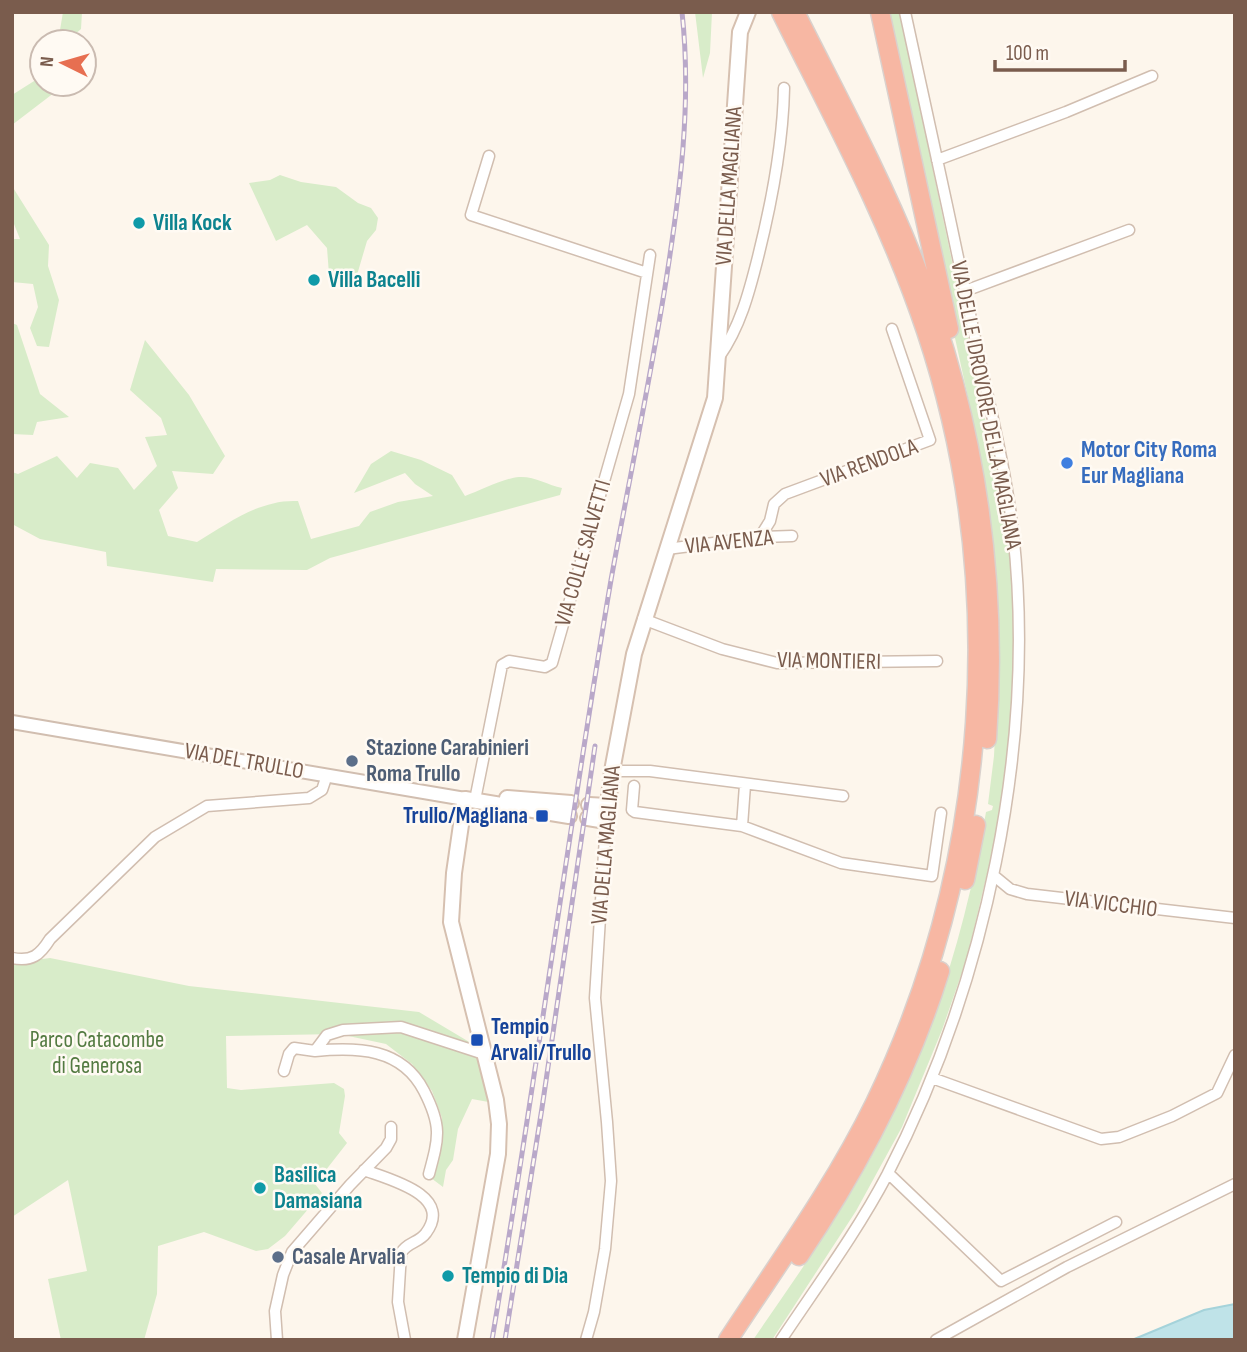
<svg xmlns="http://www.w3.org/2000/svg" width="1247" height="1352" font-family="'Sofia Sans Condensed',sans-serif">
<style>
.green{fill:#d8ecc9}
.water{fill:#bfe3e8;stroke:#a5d3da;stroke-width:2}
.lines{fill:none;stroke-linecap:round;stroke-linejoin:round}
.minor-casing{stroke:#d1beb0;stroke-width:13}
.tertiary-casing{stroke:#d1beb0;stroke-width:16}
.secondary-casing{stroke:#d6c0b0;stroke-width:18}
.motorway-casing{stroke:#dad1cd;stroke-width:21}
.minor{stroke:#fff;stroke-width:10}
.tertiary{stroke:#fff;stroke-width:12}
.secondary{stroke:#fff;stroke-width:14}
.motorway{stroke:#f7b7a3;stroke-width:18}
.rail-casing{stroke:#b9a8c9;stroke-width:5}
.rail{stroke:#fffaf3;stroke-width:2.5;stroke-dasharray:8;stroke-linecap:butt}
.culture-dot{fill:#0f9aa8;stroke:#fffaf3;stroke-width:2.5}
.shop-dot{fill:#3f7fe0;stroke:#fffaf3;stroke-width:2.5}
.service-dot{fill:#5c6f8a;stroke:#fffaf3;stroke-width:2.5}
.transit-dot{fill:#1a4fb4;stroke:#fffaf3;stroke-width:2.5}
.labels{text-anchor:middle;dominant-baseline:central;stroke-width:5;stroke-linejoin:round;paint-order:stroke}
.street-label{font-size:23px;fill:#7a5c4d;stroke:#fffaf3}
.culture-label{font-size:23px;font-weight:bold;fill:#0d838f;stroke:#fffaf3;text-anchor:start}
.shop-label{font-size:23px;font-weight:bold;fill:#366cbe;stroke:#fffaf3;text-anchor:start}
.service-label{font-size:23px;font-weight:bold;fill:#4e5e75;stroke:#fffaf3;text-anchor:start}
.transit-label{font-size:23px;font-weight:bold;fill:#164399;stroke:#fffaf3;text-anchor:end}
.park-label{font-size:23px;fill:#537a41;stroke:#fffaf3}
</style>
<rect width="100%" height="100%" fill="#fdf6ec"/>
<path class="green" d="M63,12H82L81,29L66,42H58Z
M695,12H712L710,53L703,78Z
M884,12H900L1006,520L1013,583L1014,645L1009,744L1000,819L967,958L942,1030L902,1127L856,1211L772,1340H753C791,1284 831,1229 864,1170C926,1059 965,937 986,812L992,810L993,806L988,804L994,756L998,672V614L991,529L977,439Z
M42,76V84H64L63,86L12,125V95Z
M280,175L301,182L336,187L358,203L371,208L378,218L376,230L367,241L357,275L345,278L329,274L327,248L307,225L276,241L249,183L270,180Z
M12,186L49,245L48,266L59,300L49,347L37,346L30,328L38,307L33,284L12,282V239H20L12,219Z
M12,323L17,325L40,394L69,417L37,422L33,435L12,434Z
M145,340L189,395L225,456L213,474L172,471L178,488L159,510L168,536L197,542C229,523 260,499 298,501L311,539L359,526L370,512L398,502L433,496L415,484L405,473L354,493L371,464L391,451L421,460L452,475L465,496C480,491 504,478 519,477C534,476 548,485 562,488L560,495L330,558L307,570L216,569L213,582L107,566L106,552L40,539L12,524V472L18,474L57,456L77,478L90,463L118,468L134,490L157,466L145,437L167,435L161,418L130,390Z
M50,958L189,986L419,1012L476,1046L494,1103L472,1099L458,1129L453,1160L446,1170L443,1187L431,1178L441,1139L442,1118L432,1091L412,1064L386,1044L339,1034L226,1036L227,1088L241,1090L334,1083L344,1089L345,1096L339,1133L347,1143L315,1184L322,1193L285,1236L268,1249L256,1251L204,1232L158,1246L157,1294L144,1340H61L48,1279L87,1271L68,1180L12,1217V963Z"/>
<path class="water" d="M1235,1304V1340H1132L1204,1310Z"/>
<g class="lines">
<g class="minor-casing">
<path id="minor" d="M489,156L471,215L647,273
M937,160L1066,112L1152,76
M965,291L1129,230
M719,357C740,327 749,293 758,257C772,201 783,145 784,88
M760,537L770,521L774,504L785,494L930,440L892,329
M667,549L760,537L792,536
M643,619L722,649L777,663L937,661
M612,771H650L843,796
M745,785L742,826L841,863L932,876L941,813
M634,786L632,810L635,812L742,826
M475,800L502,665L509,661L545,667L552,663L629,394L650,255
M993,875L1010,889L1027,894L1235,918
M12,958C32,962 40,955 50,939L155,837L207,806L309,798L322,790L327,775
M284,1071L289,1054L294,1048L315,1051
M932,1078L1101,1139L1119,1137L1172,1116L1217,1093L1235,1055
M364,1170C388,1179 454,1195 426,1233C419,1243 407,1242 401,1253L398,1302L405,1340
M888,1173L1001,1281L1116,1222
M429,1174C439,1137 442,1126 424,1091C402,1048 358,1047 315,1051L327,1035L343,1030L401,1027L484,1054
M277,1340L275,1311L283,1275L292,1252L350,1185L386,1148L391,1139V1127
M586,1340L594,1312L605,1249L611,1181L607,1122L595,998L606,821
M781,1340C817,1286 857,1232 887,1175C985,986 1037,745 1013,532C1006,470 990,408 977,347C954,235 929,124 905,12
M936,1340L1067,1267L1235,1184"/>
</g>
<g class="tertiary-casing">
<path id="tertiary" d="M12,722L465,799"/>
</g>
<g class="secondary-casing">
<path id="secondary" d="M507,798L571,803
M589,805L607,806
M588,818L606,821L612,771L634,654L715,398L740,32L748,12
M465,1340L498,1154L499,1124L496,1100L451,922L454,873L464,804L465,799L569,816"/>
</g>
<g class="motorway-casing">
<path id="motorway" d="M795,12C835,92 879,173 912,256C973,410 999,573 987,739
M880,12L949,329
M965,880L976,825
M799,1256C859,1167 908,1074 940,971
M728,1340C779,1262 834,1187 875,1103C990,865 1010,582 926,331C889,220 833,117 781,12"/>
</g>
<use href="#minor" class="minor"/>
<use href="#tertiary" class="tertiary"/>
<use href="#secondary" class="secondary"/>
<use href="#motorway" class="motorway"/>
<g class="rail-casing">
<path id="rail" d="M492,1340C535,1087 568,832 611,580C629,480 650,381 666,281C680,191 692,104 682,12
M505,1340L542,1108L595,746"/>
</g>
<use href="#rail" class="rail"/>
</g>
<g class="culture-dot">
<circle cx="139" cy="223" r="7"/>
<circle cx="314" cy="280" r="7"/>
<circle cx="260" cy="1188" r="7"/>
<circle cx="448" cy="1276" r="7"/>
</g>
<circle class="shop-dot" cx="1067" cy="463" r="7"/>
<g class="service-dot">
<circle cx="352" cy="761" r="7"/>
<circle cx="278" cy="1257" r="7"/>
</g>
<g class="transit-dot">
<rect x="535" y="809" width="14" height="14" rx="3.5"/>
<rect x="470" y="1033" width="14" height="14" rx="3.5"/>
</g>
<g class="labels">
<g class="street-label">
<text transform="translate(729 186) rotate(-86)">VIA DELLA MAGLIANA</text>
<text transform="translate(986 405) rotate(79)">VIA DELLE IDROVORE DELLA MAGLIANA</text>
<text transform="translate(869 463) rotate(-20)">VIA RENDOLA</text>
<text transform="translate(729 542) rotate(-6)">VIA AVENZA</text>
<text transform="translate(583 553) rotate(-74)">VIA COLLE SALVETTI</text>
<text transform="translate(829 661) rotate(1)">VIA MONTIERI</text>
<text transform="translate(244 761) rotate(10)">VIA DEL TRULLO</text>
<text transform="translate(606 845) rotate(-85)">VIA DELLA MAGLIANA</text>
<text transform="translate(1111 904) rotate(7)">VIA VICCHIO</text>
</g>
<g class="culture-label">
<text x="153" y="223">Villa Kock</text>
<text x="328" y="280">Villa Bacelli</text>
<text x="274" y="1175">Basilica<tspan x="274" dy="26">Damasiana</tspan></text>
<text x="462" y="1276">Tempio di Dia</text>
</g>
<g class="shop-label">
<text x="1081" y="450">Motor City Roma<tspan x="1081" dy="26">Eur Magliana</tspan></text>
</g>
<g class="service-label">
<text x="366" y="748">Stazione Carabinieri<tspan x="366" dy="26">Roma Trullo</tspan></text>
<text x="292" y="1257">Casale Arvalia</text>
</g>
<g class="transit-label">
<text x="528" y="816">Trullo/Magliana</text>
<text x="491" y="1027" text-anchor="start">Tempio<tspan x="491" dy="26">Arvali/Trullo</tspan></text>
</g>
<g class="park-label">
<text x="97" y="1040">Parco Catacombe<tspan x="97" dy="26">di Generosa</tspan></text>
</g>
</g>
<rect width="1247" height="1352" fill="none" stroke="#7a5c4d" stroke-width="28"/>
<g transform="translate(63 63) rotate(275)"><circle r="33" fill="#fffaf3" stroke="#cabbb1" stroke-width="2"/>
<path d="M0-5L12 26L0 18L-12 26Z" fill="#e76f51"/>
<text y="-10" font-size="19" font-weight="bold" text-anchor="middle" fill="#7a5c4d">N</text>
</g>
<path d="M995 60v10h130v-10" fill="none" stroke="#7a5c4d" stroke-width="3.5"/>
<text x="1006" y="60" font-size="21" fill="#7a5c4d" stroke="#fffaf3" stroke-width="5" paint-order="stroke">100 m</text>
</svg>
